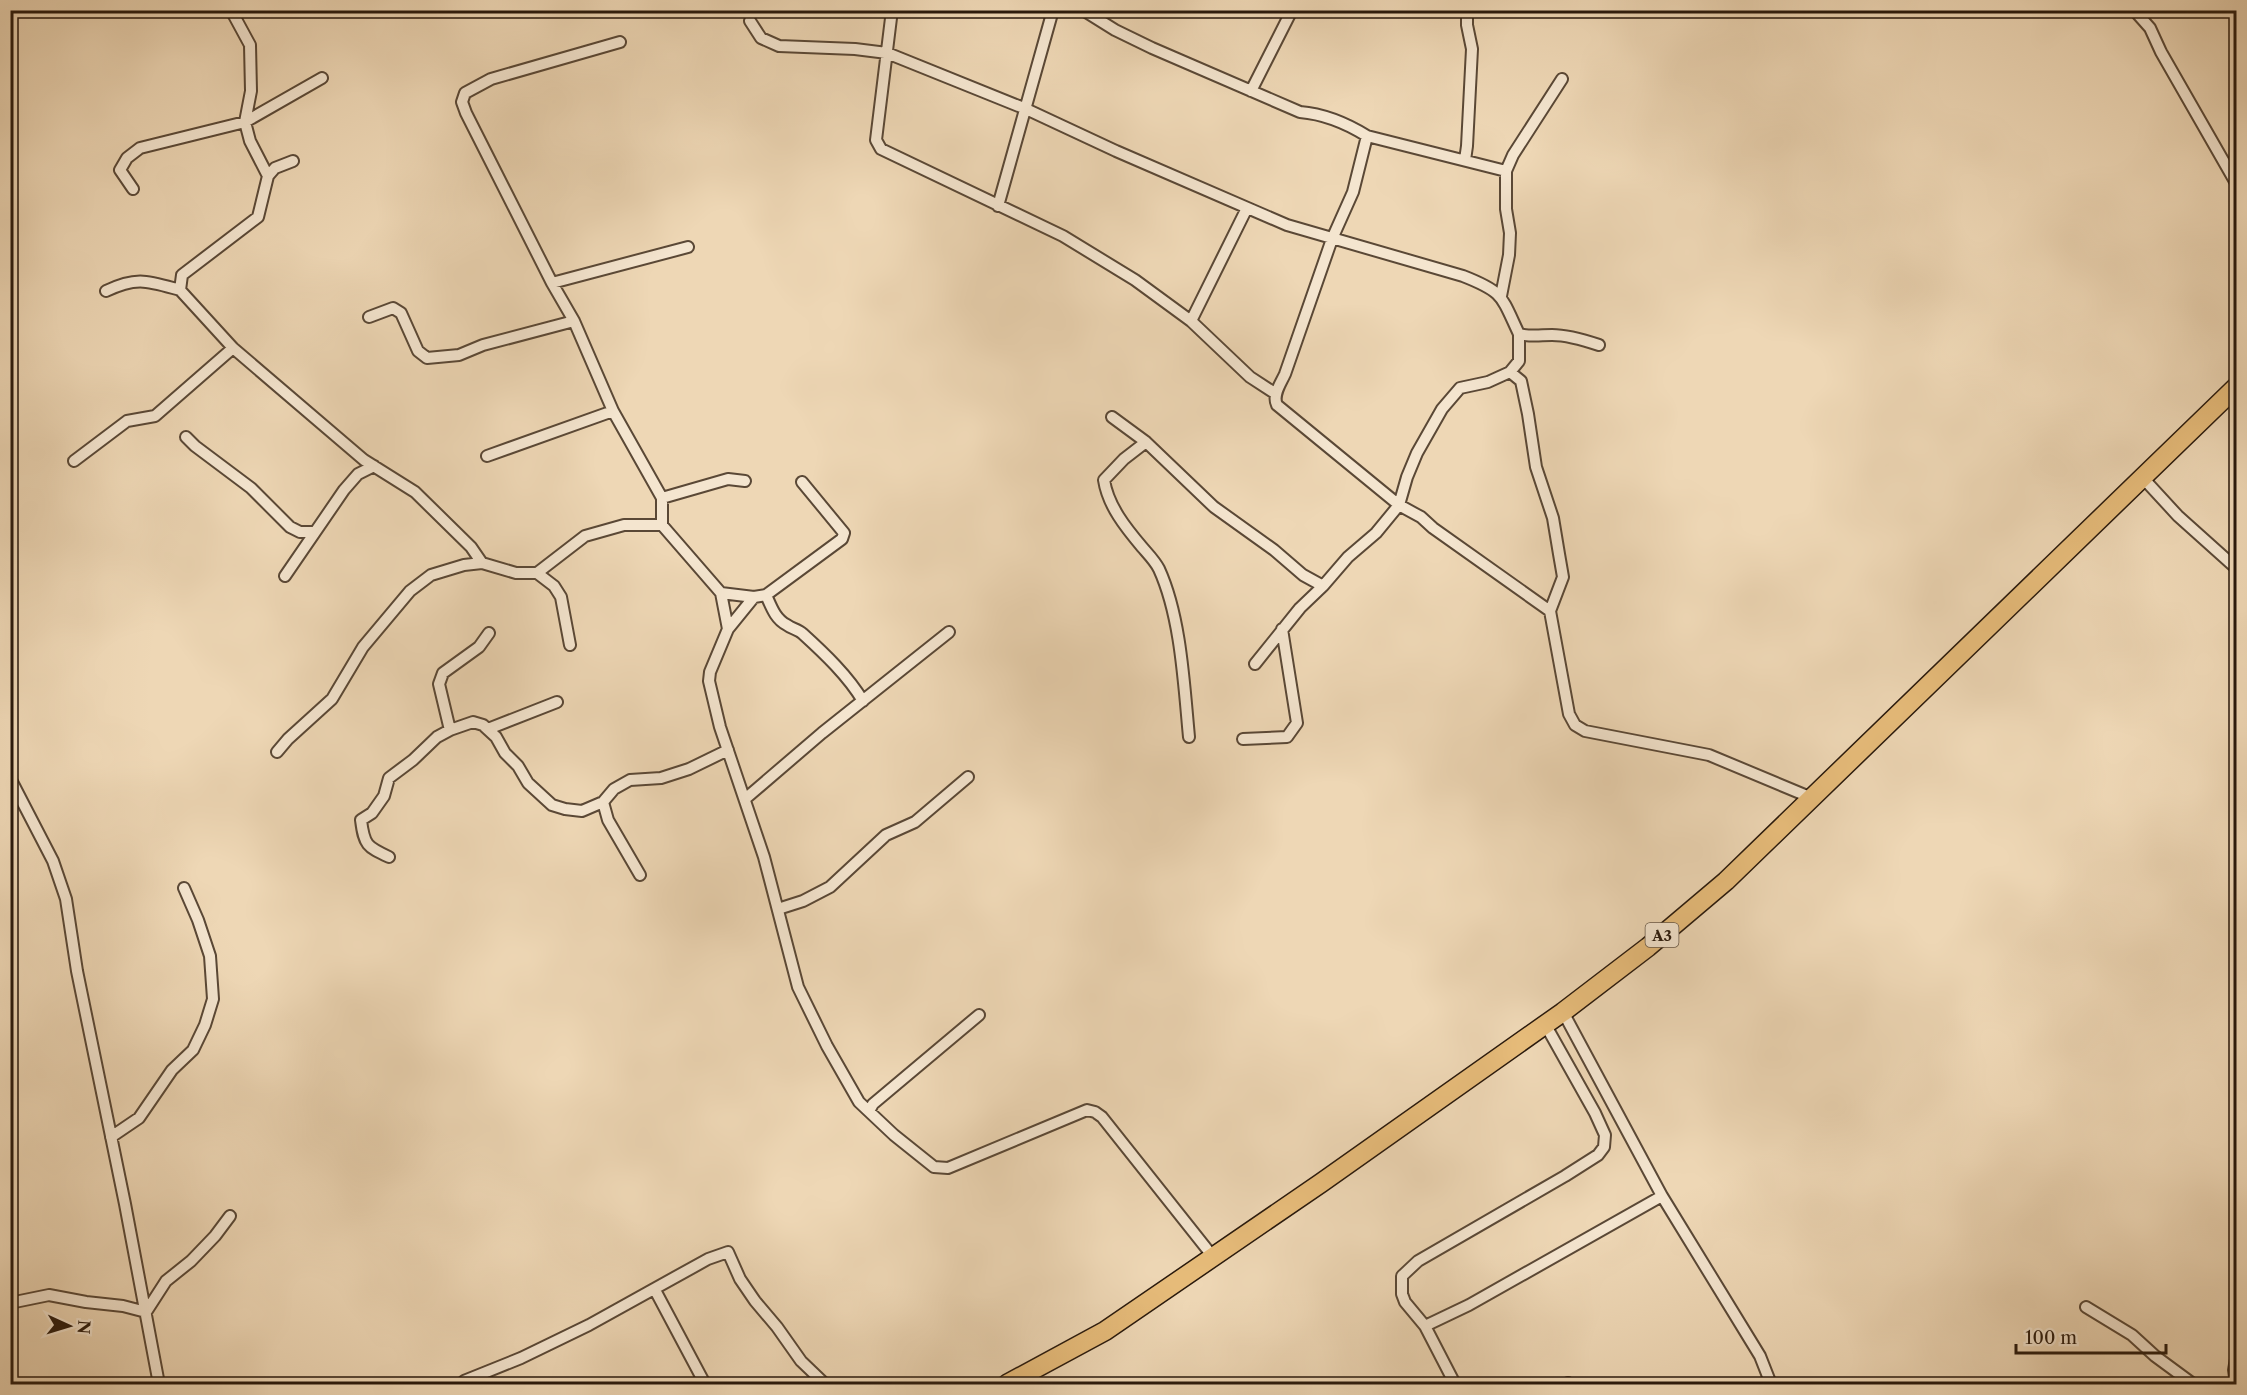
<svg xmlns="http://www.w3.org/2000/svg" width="2247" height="1395" font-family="'Libre Caslon Text',serif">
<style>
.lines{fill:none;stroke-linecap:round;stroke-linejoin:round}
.street-casing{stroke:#5a4836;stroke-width:14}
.highway-casing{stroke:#29190c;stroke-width:21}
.street{stroke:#f4e5cf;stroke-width:10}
.highway{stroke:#e7bc7a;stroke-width:18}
.labels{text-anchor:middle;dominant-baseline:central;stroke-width:5;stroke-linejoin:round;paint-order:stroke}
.shield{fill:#f4e5cf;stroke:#665646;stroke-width:1.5}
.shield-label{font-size:15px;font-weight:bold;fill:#29190c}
</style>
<rect width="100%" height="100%" fill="#eed7b5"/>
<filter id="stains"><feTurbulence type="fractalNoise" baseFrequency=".00333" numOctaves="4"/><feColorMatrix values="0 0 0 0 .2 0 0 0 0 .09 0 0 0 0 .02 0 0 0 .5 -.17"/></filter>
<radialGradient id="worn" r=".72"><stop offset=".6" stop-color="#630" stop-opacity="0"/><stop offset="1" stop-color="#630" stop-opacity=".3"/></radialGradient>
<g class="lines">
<g class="street-casing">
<path id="street" d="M231,10L250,45L251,91L245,122L250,141L268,176L258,217L182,275L180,290L233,348L364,460L415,492L471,547L482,563L516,573H537L585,536L624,525H662
M892,10L876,140L881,149L1063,236L1135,280L1191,321L1250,377L1276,394
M1083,10L1115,30L1152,48L1300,112C1325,114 1346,123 1367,136L1506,171
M2134,10L2150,28L2161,52L2236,183
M750,21L761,38L779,46L855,49L887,53L1026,109L1116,151L1287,225L1463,276C1504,292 1501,296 1519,334
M1251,91L1292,10
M1367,136L1353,192L1332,239L1285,374C1281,383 1272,395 1277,405L1399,505L1407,477L1417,453L1442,409L1460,388L1488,382L1510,372L1519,361V334C1530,337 1541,335 1552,335C1568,335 1584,340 1599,345
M1465,160L1467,146L1472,49L1467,25V10
M268,176L275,168L293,161
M133,189L120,170L127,158L140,148L245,122L322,78
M998,206L1053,10
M552,283L688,247
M106,291C137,276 148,281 180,290
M1501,296L1509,255L1510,233L1506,209V171L1513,155L1562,79
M369,317L393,308L401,313L418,351L427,358L459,355L483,345L574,321
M1191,321L1247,208
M1510,372L1521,381L1528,414L1536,467L1553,518L1559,554L1563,577L1550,611L1569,714L1575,725L1585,731L1709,755L1812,798
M613,411L574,321L552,283L466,113L462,102L465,93L491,79L620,42
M1112,417L1146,442L1214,507L1274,550L1303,575L1323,586L1348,557L1376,533L1399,505L1421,517L1433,528L1550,611
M186,437L195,446L251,488L290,527L300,532H314
M1146,442L1124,459L1104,480C1108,506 1126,528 1142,547C1148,554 1155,561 1159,569C1181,617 1184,685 1189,737
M487,456L613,411L662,498
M74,461L127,421L155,416L233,348
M2143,478L2178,516L2236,568
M745,481L728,479L662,498V525L721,593L754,597
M802,482L844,533L842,539L766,595L754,597L728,629L710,672L709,681L720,727L764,857L798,987L827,1046L859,1102L894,1135L934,1167L948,1168L1087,1110L1095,1112L1102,1117L1214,1258
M537,573L554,586L561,597L570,645
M285,576L344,490L358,474L374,466
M721,593L728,629
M766,595C771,606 775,619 787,625C792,629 798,629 803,634C825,654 848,676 863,701
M1255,664L1300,608L1323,586
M488,729L557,702
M450,730L439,684L443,673L479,647L489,633
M1243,739L1287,737L1297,723L1282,629
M277,752L288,739L332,699L363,647L410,591L431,575L464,565L482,563
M10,778L53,861L66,899L77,971L125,1204L159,1384
M745,799L822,733L949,632
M603,802L608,820L640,875
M389,857C367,847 364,845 361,820L372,813L384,796L389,778L413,760L437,737L450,730L473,722L483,725L496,737L505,753L518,766L528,783L552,805L565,809L582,811L603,802L614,789L630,780L661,778L689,769L728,750
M778,909L803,901L830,887L886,835L915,822L968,777
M1563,1012L1662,1196L1760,1356L1771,1384
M869,1111L873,1104L979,1015
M111,1137L139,1118L172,1070L193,1050L205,1025L213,999L210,956L198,920L184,888
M655,1290L705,1384
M10,1303L49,1295L86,1302L123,1306L146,1312L166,1281L191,1261L215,1236L230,1216
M2086,1307L2132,1335L2155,1356L2193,1384
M1425,1326L1469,1305L1662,1196
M463,1384L464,1381L521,1358L589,1325L708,1259L728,1252L740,1279L755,1301L777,1327L801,1361L825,1384
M1455,1384L1425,1326L1405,1302L1402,1294V1276L1418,1261L1565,1176L1598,1155L1604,1147L1605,1135L1595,1113L1545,1024
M1566,1384L1568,1383
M2236,1384L2234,1370L2236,1359"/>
</g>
<g class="highway-casing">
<path id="highway" d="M1007,1384L1105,1331L1321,1183L1563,1012L1648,947L1726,881L2236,387"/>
</g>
<use href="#street" class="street"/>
<use href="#highway" class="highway"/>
</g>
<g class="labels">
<rect class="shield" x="1645.5" y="923" width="33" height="24" rx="4.5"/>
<g class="shield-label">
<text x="1662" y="935">A3</text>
</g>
</g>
<rect width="2247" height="1395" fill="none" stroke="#eed7b5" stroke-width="36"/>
<rect x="12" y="12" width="2223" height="1371" fill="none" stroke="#29190c" stroke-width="3"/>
<rect x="18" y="18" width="2211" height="1359" fill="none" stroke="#29190c" stroke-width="1.5"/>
<g transform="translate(69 1326) rotate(94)" stroke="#f4e5cf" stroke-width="4.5" paint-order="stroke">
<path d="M0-4.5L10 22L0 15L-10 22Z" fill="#29190c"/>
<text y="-9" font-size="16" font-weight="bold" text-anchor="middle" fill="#29190c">N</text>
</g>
<path d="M2016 1344v9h150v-9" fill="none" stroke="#29190c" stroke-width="3"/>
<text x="2025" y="1344" font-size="18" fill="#29190c" stroke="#f4e5cf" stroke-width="4.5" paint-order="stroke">100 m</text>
<rect width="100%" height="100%" filter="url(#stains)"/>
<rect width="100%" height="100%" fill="url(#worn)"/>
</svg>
